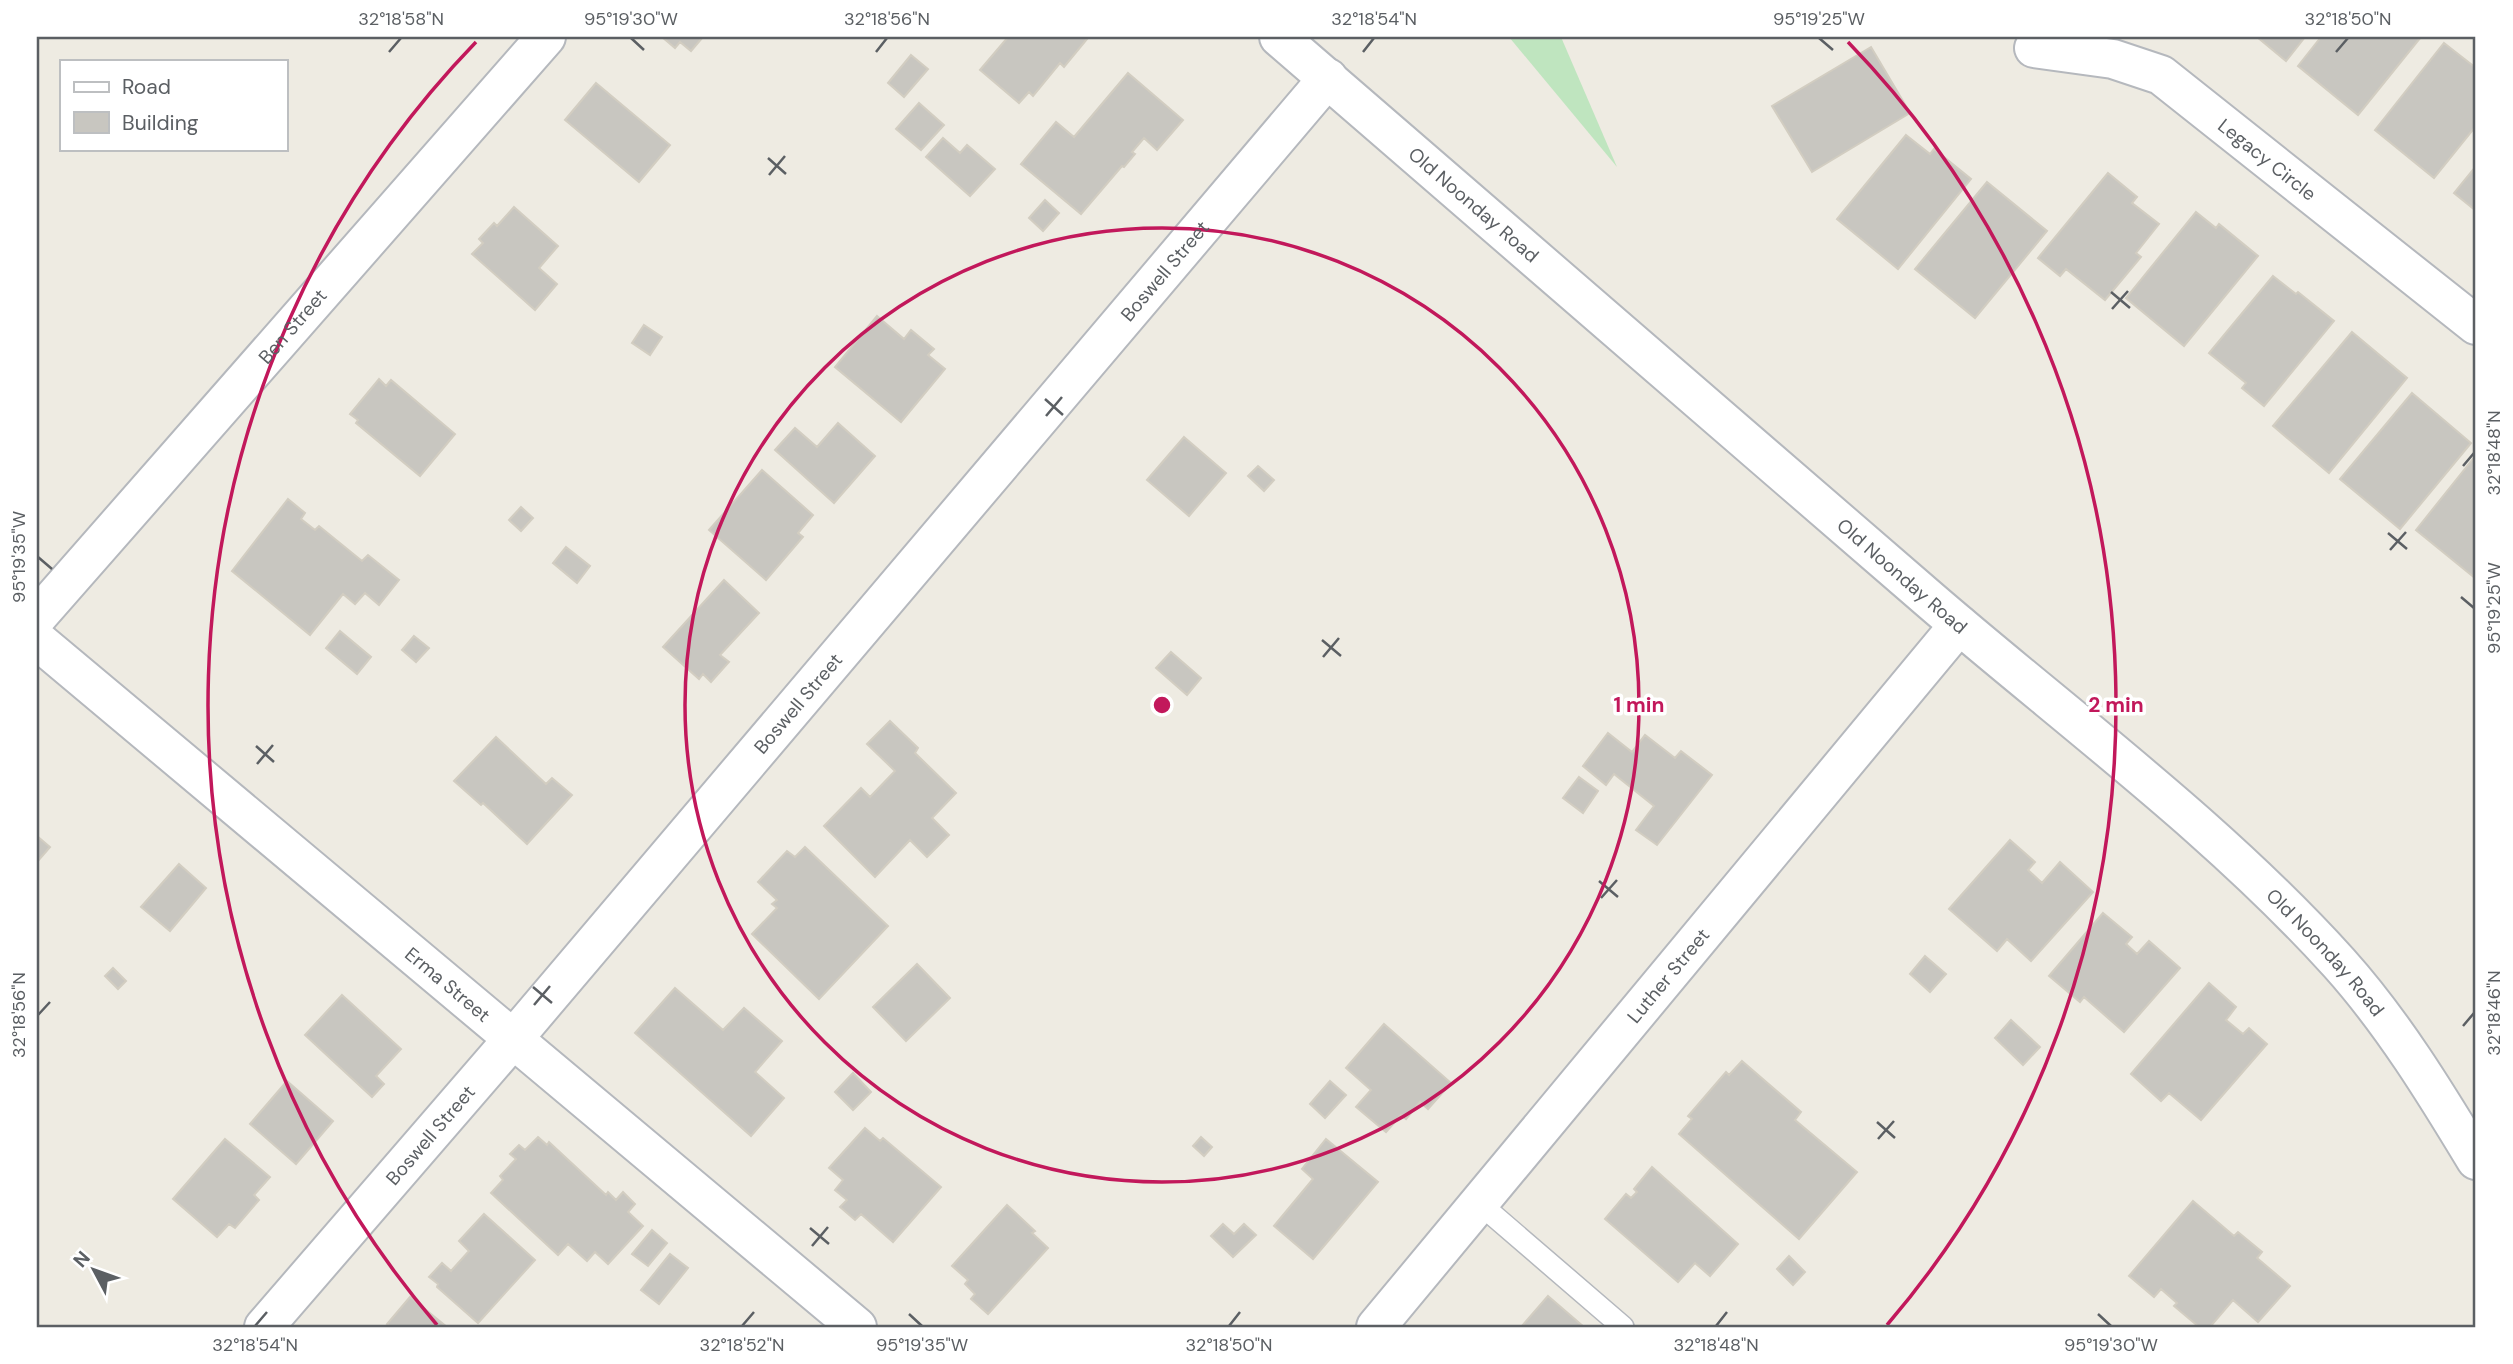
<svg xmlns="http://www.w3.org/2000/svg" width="2513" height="1364" font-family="'DM Sans',sans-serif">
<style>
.green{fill:#bfe5bf}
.building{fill:#c8c6c0;stroke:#d2cdc1;stroke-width:2}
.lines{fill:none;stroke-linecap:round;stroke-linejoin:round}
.service-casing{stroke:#b5b8bd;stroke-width:24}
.minor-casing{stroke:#b5b8bd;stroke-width:42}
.service{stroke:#fff;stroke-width:21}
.minor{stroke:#fff;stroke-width:38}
.ticks{fill:none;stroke:#5b5f63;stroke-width:2.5}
.ring{fill:none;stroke:#c2185b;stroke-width:3.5}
.labels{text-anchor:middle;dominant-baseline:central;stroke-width:7;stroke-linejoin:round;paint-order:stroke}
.street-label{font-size:19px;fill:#5b5f63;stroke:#fff}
.centre{fill:#c2185b;stroke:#fff;stroke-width:3.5}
.ring-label{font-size:21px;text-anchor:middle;font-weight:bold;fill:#c2185b;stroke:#fff;stroke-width:7;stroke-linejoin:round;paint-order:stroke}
.neatline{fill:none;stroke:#5b5f63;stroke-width:2.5}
.ticks-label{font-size:18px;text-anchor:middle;fill:#5b5f63}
</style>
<rect width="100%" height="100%" fill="#eeebe2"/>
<path class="green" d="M1509,37H1561L1617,167Z"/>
<path class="building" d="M662,37H703L691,51L680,42L675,48Z
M1008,37H1085L1087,39L1064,67L1060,63L1033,96L1029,92L1019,103L980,70Z
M2257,37H2305L2286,61Z
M2321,37H2421L2358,115L2298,66Z
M2444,43L2476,68V126L2434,178L2375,130Z
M1871,47L1910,113L1812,172L1772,106Z
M911,55L928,69L904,97L888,83Z
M1128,73L1183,120L1157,150L1144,138L1132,152L1135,154L1124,167L1122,166L1081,214L1021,164L1056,122L1074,137Z
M596,83L670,145L639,182L565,120Z
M919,103L944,125L921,150L896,129Z
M1906,135L1930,154L1934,149L1971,179L1898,269L1837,219Z
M943,138L960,153L967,145L995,169L970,196L926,157Z
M2476,166V211L2454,193Z
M2108,173L2137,197L2132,203L2159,224L2136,253L2141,257L2105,300L2066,269L2060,276L2038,258Z
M1987,182L2047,231L1975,318L1915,269Z
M1045,200L1059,213L1043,231L1029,218Z
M514,207L558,246L539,268L557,284L535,310L472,254L483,243L479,239L494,223L497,226Z
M2196,212L2216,228L2219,224L2258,256L2184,346L2126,298Z
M2273,276L2296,294L2298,292L2334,321L2264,406L2242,388L2246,383L2209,353Z
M877,316L904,339L911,330L934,349L928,355L945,369L901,422L835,367Z
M644,325L662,337L650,355L632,343Z
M2352,332L2407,378L2329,473L2273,426Z
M379,379L386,386L391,380L455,434L420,476L356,423L358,420L350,414Z
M2412,393L2471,443L2400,529L2340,479Z
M838,423L875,456L834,503L775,450L795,428L817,447Z
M1184,437L1226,473L1189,516L1147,480Z
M2476,455V579L2416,530Z
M1258,466L1274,480L1264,491L1248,476Z
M762,470L813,515L798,533L803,537L766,580L709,530Z
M288,499L305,513L301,519L315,530L319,526L362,561L368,555L399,580L379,605L365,593L355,604L343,594L310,635L232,571Z
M521,507L533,518L521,531L509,520Z
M566,547L590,566L577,583L553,563Z
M724,580L759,613L720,655L729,662L711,682L703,674L699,679L663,647Z
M340,631L371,657L357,674L326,648Z
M414,636L429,648L416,662L402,650Z
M1171,652L1201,678L1187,695L1156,668Z
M890,721L918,748L915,753L956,793L932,818L949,835L927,857L910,840L875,877L824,826L861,788L870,797L895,771L867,744Z
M1608,733L1632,752L1645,735L1675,758L1681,751L1712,775L1657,845L1636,830L1654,806L1614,774L1606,785L1583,766Z
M496,737L546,784L552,778L572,795L527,844L483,803L481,805L454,781Z
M1579,777L1598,791L1583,813L1563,798Z
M37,836L50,847L37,862Z
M2010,840L2035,862L2028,870L2042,883L2060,862L2093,892L2031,961L2007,939L1997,951L1949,909Z
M805,847L888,926L819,999L752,934L777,908L772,904L777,900L758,882L787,851L795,857Z
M179,864L206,888L170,931L141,907Z
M2103,913L2132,937L2126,944L2137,954L2149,941L2180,968L2124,1032L2084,997L2080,1002L2049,976Z
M1925,956L1946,974L1930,992L1910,974Z
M917,964L950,998L906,1041L873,1007Z
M113,968L126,981L118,989L105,976Z
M2209,983L2236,1007L2226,1020L2243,1034L2249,1028L2267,1044L2201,1120L2169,1093L2161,1101L2131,1074Z
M675,988L723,1030L744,1008L782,1041L755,1072L784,1098L751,1136L635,1033Z
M342,995L401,1049L376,1076L384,1084L372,1097L305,1035Z
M2011,1020L2040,1047L2023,1065L1995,1038Z
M1384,1024L1451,1083L1428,1109L1420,1102L1406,1119L1401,1115L1386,1132L1356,1107L1371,1090L1346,1068Z
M1742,1061L1801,1112L1795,1120L1857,1172L1799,1239L1679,1134L1692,1119L1688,1116L1726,1072L1729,1075Z
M853,1073L871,1092L853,1110L835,1092Z
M287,1081L333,1121L296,1164L250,1124Z
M1330,1081L1346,1095L1325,1118L1310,1104Z
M865,1128L880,1141L883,1138L941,1187L893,1242L861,1214L855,1220L840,1207L847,1200L835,1190L843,1180L829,1168Z
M538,1137L547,1145L549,1142L606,1195L608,1192L616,1200L623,1192L635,1204L628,1212L643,1226L608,1264L595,1252L587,1261L568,1244L558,1255L491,1193L503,1180L500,1176L516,1159L510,1154L519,1145L525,1150Z
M1201,1137L1212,1147L1204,1156L1193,1146Z
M225,1139L270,1177L254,1195L259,1200L235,1228L229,1224L217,1237L173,1199Z
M1326,1139L1378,1182L1313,1259L1274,1226L1313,1179L1302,1169Z
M1652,1167L1738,1244L1710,1276L1695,1263L1678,1282L1605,1219L1626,1194L1631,1198L1637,1192L1634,1189Z
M2193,1201L2234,1236L2238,1232L2262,1252L2257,1258L2290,1286L2258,1322L2233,1300L2210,1327H2199L2174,1306L2177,1303L2161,1289L2154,1297L2129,1276Z
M1007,1205L1035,1231L1032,1233L1048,1248L988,1314L971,1299L975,1294L965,1284L968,1280L952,1266Z
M484,1214L535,1260L478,1323L437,1287L438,1284L429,1277L442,1263L451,1271L469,1251L459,1241Z
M1223,1224L1234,1234L1244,1224L1256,1235L1233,1257L1211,1236Z
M652,1230L667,1243L648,1266L632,1254Z
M670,1254L688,1268L659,1304L641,1290Z
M1789,1256L1805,1272L1793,1285L1777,1269Z
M1548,1296L1584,1327H1521Z
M410,1297L447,1327H391L387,1324Z"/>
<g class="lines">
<g class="service-casing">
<path id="service" d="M1479,1203L1623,1327"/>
</g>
<g class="minor-casing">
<g id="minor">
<path id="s1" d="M1279,37C1497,223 1713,412 1930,600C2068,719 2217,828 2339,963C2392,1022 2435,1092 2476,1160"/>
<path id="s2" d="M2034,48L2113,59L2161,75L2476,325"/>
<path id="s3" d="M37,617L546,37"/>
<path id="s4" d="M37,640L857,1327"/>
<path id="s5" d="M264,1327L513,1039L1328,78"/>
<path id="s6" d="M1376,1327L1959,625"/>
</g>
</g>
<use href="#service" class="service"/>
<use href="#minor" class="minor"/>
</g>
<path class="ticks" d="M631,38L644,50M1819,38L1833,50M389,52L401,38M876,52L887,38M1363,52L1374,38M2336,52L2348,38M768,158L786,174M769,175L785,156M2111,292L2130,308M2112,309L2128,291M1045,399L1063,415M1046,416L1062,397M2463,466L2474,453M2388,533L2407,549M2390,550L2406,532M38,557L52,569M2461,597L2474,608M1322,640L1341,656M1323,657L1339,638M256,746L274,762M257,764L273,745M1599,881L1618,897M1601,898L1617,880M533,987L552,1003M534,1005L550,986M38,1015L50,1002M2463,1026L2474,1013M1877,1122L1895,1138M1878,1139L1894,1121M810,1228L829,1244M812,1246L828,1227M909,1314L922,1326M2098,1314L2111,1326M255,1326L267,1312M742,1326L754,1312M1229,1326L1240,1312M1716,1326L1727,1312"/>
<g class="ring">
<circle cx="1162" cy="705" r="477"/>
<path d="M437 1325A954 954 0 0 1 476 42M1848 42A954 954 0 0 1 1887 1325"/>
</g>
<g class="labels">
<g class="street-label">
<text stroke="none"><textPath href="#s2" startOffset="266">Legacy Circle</textPath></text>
<text stroke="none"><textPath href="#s1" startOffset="257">Old Noonday Road</textPath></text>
<text stroke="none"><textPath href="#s5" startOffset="1388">Boswell Street</textPath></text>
<text stroke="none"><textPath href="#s3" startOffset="387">Ben Street</textPath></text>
<text stroke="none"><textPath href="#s1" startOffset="824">Old Noonday Road</textPath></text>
<text stroke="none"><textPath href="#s5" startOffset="821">Boswell Street</textPath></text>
<text stroke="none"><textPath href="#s1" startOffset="1391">Old Noonday Road</textPath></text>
<text stroke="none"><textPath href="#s6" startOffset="457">Luther Street</textPath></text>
<text stroke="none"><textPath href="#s4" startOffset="536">Erma Street</textPath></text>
<text stroke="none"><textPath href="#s5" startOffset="254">Boswell Street</textPath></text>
</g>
</g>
<circle cx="1162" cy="705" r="10" class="centre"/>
<g class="ring-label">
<text x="1639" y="712">1 min</text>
<text x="2116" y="712">2 min</text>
</g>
<rect width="2513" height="1364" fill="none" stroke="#ffffff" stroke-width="77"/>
<rect x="60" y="60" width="228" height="91" fill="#ffffff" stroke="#bdbfc1" stroke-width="2"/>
<rect x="74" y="82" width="35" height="10" fill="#ffffff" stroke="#bdbfc1" stroke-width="2"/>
<text x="122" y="94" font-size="21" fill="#5b5f63">Road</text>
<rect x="74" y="112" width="35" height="21" fill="#c8c6c0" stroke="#bdbfc1" stroke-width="2"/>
<text x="122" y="130" font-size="21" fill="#5b5f63">Building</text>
<g transform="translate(94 1270) rotate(311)" stroke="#ffffff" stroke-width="5" paint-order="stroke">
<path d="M0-5L12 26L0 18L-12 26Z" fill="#5b5f63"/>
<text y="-10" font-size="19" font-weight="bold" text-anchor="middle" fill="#5b5f63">N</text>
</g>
<rect x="38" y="38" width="2436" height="1288" class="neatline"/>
<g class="ticks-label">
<text x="401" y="25">32°18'58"N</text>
<text x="631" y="25">95°19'30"W</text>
<text x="887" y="25">32°18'56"N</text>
<text x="1374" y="25">32°18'54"N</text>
<text x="1819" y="25">95°19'25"W</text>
<text x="2348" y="25">32°18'50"N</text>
<text transform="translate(2494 453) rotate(-90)" y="6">32°18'48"N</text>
<text transform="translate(19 557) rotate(-90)" y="6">95°19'35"W</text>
<text transform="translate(2494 608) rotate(-90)" y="6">95°19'25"W</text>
<text transform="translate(2494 1013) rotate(-90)" y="6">32°18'46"N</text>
<text transform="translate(19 1015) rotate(-90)" y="6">32°18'56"N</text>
<text x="255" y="1351">32°18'54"N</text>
<text x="742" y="1351">32°18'52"N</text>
<text x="922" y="1351">95°19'35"W</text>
<text x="1229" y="1351">32°18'50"N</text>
<text x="1716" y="1351">32°18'48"N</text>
<text x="2111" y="1351">95°19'30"W</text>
</g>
</svg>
